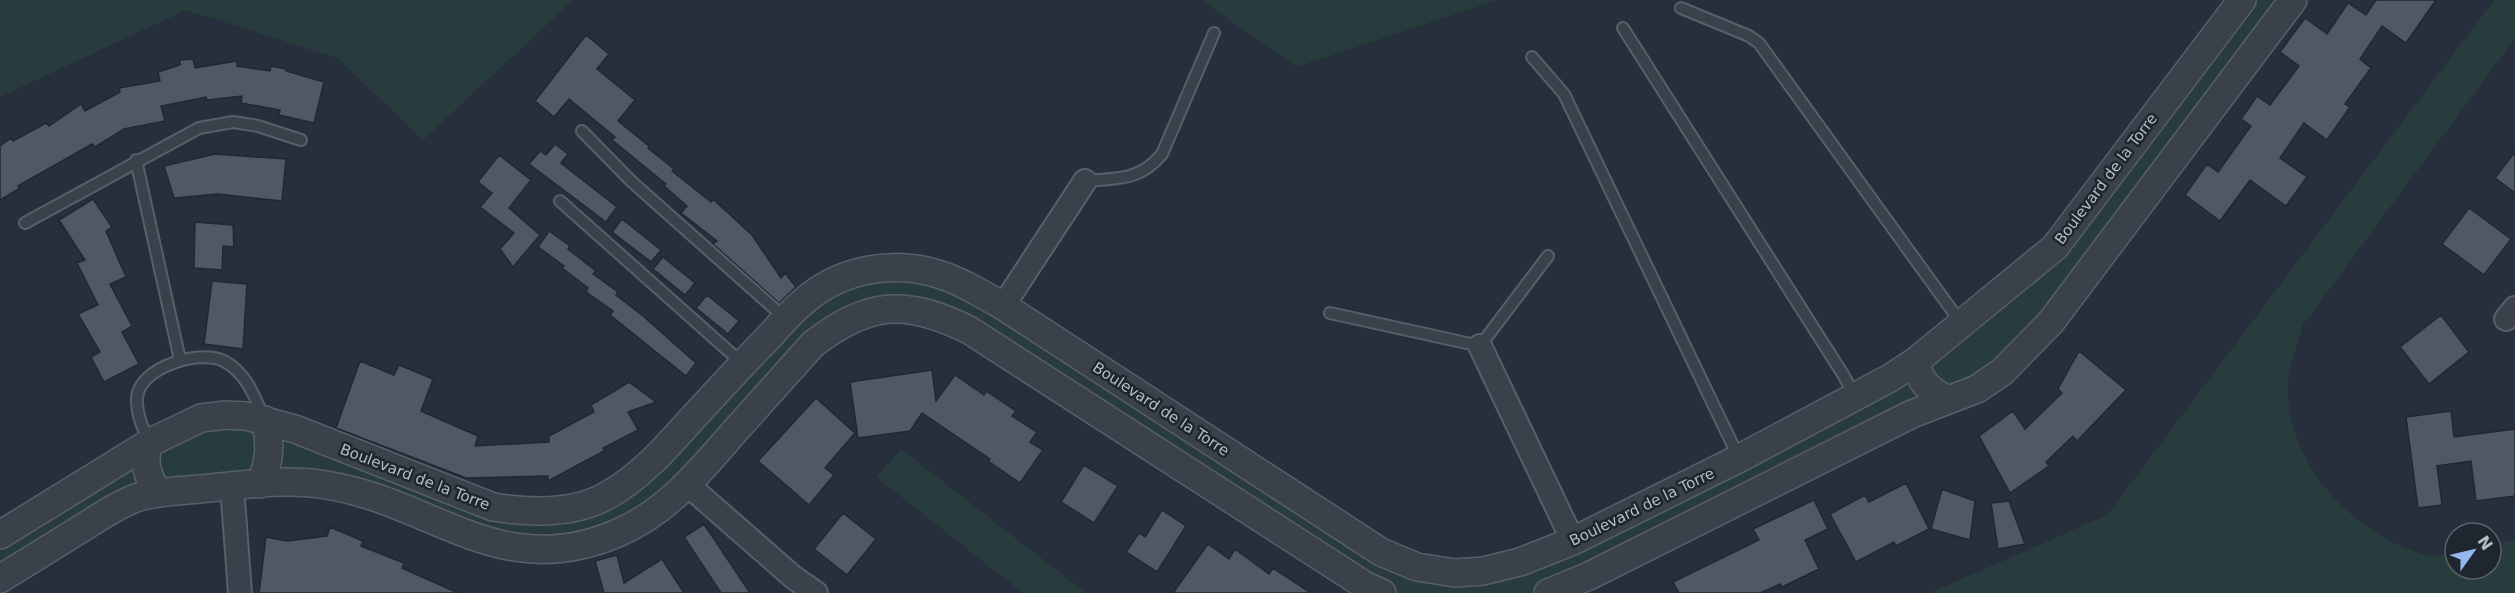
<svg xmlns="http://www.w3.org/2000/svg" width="2515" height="593" font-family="'DejaVu Sans',sans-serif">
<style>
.green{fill:#293c3d}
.building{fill:#505865;stroke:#212832;stroke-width:1.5}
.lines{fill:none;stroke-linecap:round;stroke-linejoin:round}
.service-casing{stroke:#585f69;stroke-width:14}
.minor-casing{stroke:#585f69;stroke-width:26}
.tertiary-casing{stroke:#585f69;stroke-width:30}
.service{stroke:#3a414b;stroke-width:10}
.minor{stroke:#3a414b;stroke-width:22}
.tertiary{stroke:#3a414b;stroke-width:27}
.labels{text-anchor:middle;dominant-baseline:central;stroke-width:5;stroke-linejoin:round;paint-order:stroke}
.street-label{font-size:15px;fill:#b6bcc6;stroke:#1f2630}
</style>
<rect width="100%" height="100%" fill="#262f3b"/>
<path class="green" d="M0,0H573L423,140L337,58L186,10L0,97Z
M1201,0H1498L1297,67Z
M2242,0H2293L2002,372L1548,593H1382L937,314L836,326L688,485L556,550L352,490L157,493L0,579V535L226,415L493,507L608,496L829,284L936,273L1381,552L1483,571L1855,398L2055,247Z
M2494,0H2515V38L2303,325C2296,348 2286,372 2288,396C2292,469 2355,534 2423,554C2432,557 2445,555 2455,554V569H2491V546L2515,539V593H1930L2107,515Z
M901,449L1086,593H1023L876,477Z"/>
<path class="building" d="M2376,0H2436L2406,43L2382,26L2360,59L2371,68L2345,104L2350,107L2327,140L2304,123L2280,158L2307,177L2286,206L2250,180L2220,221L2185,195L2207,164L2218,172L2251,126L2241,119L2257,96L2270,105L2299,66L2280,52L2305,18L2327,34L2348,3L2366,15Z
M586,35L609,54L597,69L635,100L618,121L649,146L648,148L674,169L672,171L711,202L713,199L752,235L781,278L785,273L796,287L779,303L713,244L717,241L681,213L687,206L664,186L666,184L612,140L615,137L569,99L554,117L535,101Z
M193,59L195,68L237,61V66L270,71L271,66L286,69V71L324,82L314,123L279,115L280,110L241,103L242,96L207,100L206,97L161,106L165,121L124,129L95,147L92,144L18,186L20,188L0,200V146L11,138L13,141L46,123L49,126L81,104L85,111L120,92L119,88L160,81L158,72L180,65V60Z
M555,144L568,154L561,163L617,207L606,222L529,164L540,151L546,155Z
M2515,152V193L2495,178Z
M215,154L286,159L282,201L218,194L174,198L164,166Z
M499,155L531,180L509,208L540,235L513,267L500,249L514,233L480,207L492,193L478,182Z
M93,199L112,227L106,231L126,277L110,284L132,326L122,332L139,364L104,382L91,357L100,352L78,314L98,305L77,263L85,260L59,220Z
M2469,208L2511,239L2484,275L2442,244Z
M622,219L661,250L651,262L612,232Z
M195,222L233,225L234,247L223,246L222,270L194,268Z
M549,231L570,246L568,249L596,271L593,274L618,292L616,295L643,316L696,363L686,376L610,315L613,311L586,292L588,288L562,268L564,266L538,247Z
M663,257L695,283L685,295L653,269Z
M212,281L247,284L243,349L204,344Z
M707,295L739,321L728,334L696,308Z
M2441,315L2469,352L2429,384L2400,347Z
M2079,351L2126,390L2077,441L2073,436L2046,462L2049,466L2010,493L1979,436L2013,411L2025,429L2062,393L2058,389Z
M360,361L394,375L399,365L433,379L421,411L478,436L475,446L549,442V436L594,412L591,405L629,382L656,402L628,412L638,430L603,448L604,451L548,481V476L466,478L336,428Z
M932,370L936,401L955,375L984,395L986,391L1016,411L1012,416L1037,432L1030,442L1043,450L1020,483L988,461L990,459L922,413L910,431L858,438L850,382Z
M816,398L855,433L825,468L834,475L809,505L758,461Z
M2451,411L2454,437L2515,429V496L2476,501L2471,461L2437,466L2442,505L2418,508L2406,417Z
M1084,465L1118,486L1094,523L1061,502Z
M1906,483L1929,529L1896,546L1894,542L1856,562L1830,514L1865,495L1869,502Z
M1942,489L1975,501L1970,540L1931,529Z
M1814,500L1828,529L1805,540L1819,569L1782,587L1780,584L1760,593H1679L1673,582L1759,540L1753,529Z
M2009,501L2025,544L1998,549L1991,503Z
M1162,510L1186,526L1157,572L1126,552L1139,533L1145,537Z
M843,513L876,539L847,575L814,549Z
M704,524L750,593H721L684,537Z
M330,527L363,541L361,546L404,563L402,568L458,593H259L266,537L287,541L327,536Z
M1208,544L1229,559L1235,549L1269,574L1273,568L1311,593H1173Z
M617,555L624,583L662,559L684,593H604L595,561Z"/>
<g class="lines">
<g class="service-casing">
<path id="service" d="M1681,8L1749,36L1759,43L1961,323
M1623,28L1844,376L1854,395
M1532,57L1564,94L1739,458
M582,131L631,181L786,319
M136,160L180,360
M1085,181C1117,178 1140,181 1162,154L1214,33
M560,201L742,363
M25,223L199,128L233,122L258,126L301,140
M1330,313L1480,346L1548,256
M149,442C143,428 136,414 137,398C139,367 200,349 224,361C246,373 254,395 263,416"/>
</g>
<g class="minor-casing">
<path id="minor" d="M1003,306L1085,181
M2506,319L2515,308
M1480,346L1573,541
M688,485L793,577L816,593
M232,486L240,593"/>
</g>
<g class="tertiary-casing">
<path id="tertiary" d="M1916,361C1919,381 1929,391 1948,400
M149,443C142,462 148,476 157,493
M260,484C270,462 271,444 265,420
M0,535L149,443L201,418L226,415L246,416L295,429L493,507C530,513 574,515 608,495C640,477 665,449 689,422C715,394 740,366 767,339C780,325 793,309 809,297C844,269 895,260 938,274C961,281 982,294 1003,306L1381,552L1417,567L1455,573L1483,571L1520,562L1573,541L1740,458L1890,378L1916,361L2055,247L2242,0
M0,579C26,563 53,546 79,530C97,519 116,505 136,498C156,491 179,491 200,489C241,485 285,478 326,485C435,502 501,585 620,532C668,511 702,469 735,431C761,402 787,373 813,344C869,301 906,299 969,330L1366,586L1382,593
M1548,593L1589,576L1912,414L1977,389L2002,372L2051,322L2293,0"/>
</g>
<use href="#service" class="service"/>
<use href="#minor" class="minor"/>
<use href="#tertiary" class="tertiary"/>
</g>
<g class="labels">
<g class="street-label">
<text transform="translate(2106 179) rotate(-53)">Boulevard de la Torre</text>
<text transform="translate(1161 409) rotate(33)">Boulevard de la Torre</text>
<text transform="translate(415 477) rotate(21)">Boulevard de la Torre</text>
<text transform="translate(1642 507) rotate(-26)">Boulevard de la Torre</text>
</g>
</g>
<g transform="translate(2473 551) rotate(56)"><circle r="28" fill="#1f2630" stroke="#5b626c" stroke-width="1.5"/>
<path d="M0-4.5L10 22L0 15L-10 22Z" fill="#94b8ed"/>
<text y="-9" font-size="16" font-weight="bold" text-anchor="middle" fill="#b6bcc6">N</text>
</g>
</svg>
